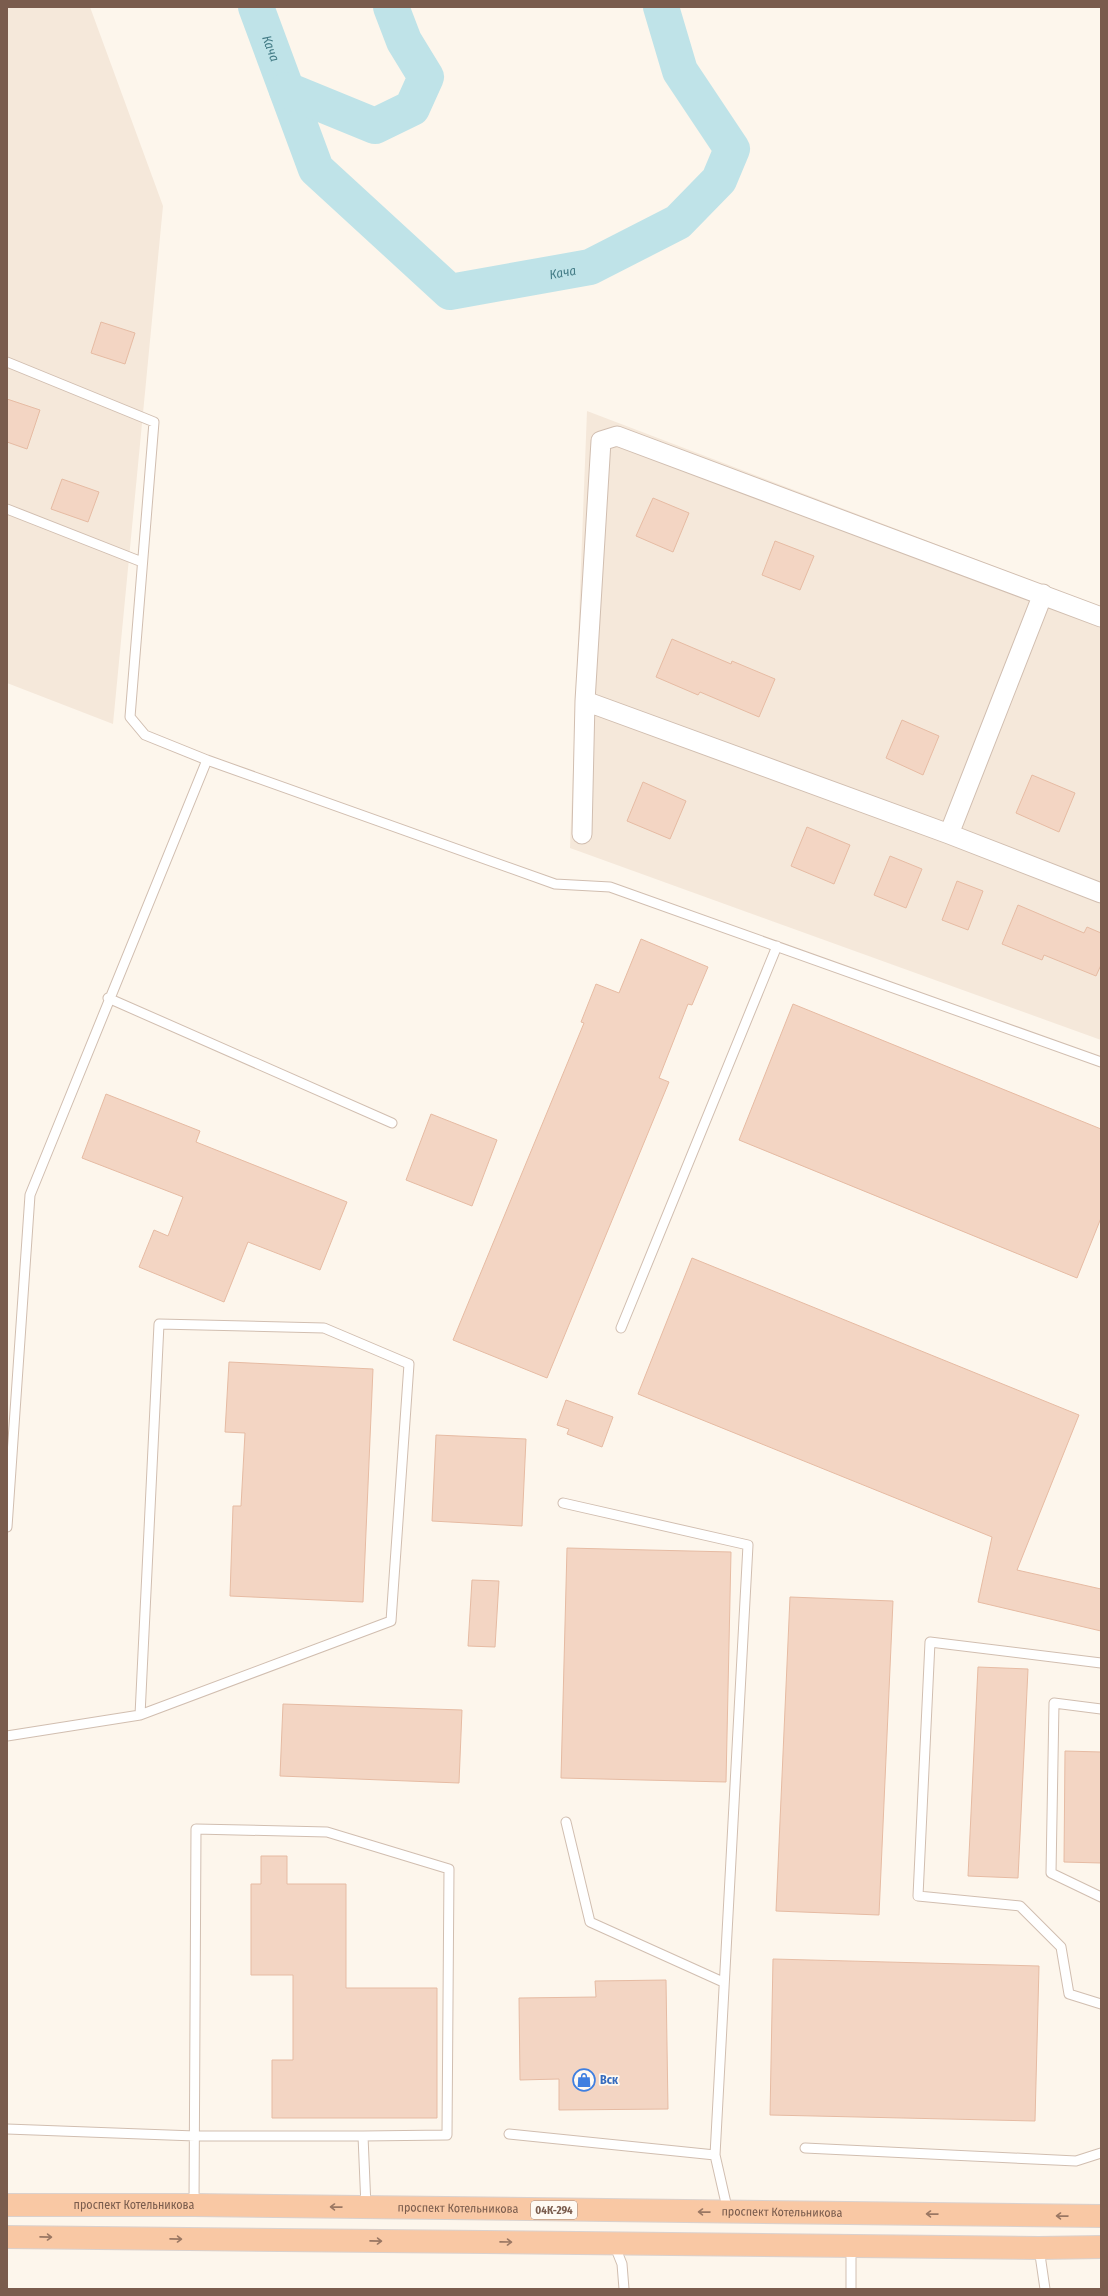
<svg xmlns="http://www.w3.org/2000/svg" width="1108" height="2296" font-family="'Fira Sans Condensed',sans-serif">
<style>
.residential{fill:#f5e8da}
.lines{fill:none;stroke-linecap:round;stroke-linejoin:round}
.river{stroke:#bfe3e8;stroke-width:36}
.building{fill:#f3d5c3;stroke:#e6bba3}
.service-casing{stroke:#d1beb0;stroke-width:11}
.minor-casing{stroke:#d1beb0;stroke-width:21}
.trunk-casing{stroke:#dad1cd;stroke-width:24}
.service{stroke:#fff;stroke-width:9}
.minor{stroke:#fff;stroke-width:19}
.trunk{stroke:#f9c8a4;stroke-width:22}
.oneway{stroke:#9a7763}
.labels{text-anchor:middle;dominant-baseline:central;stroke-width:3.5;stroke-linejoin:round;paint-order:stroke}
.shield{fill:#fffaf3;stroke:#a28b7f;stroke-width:1}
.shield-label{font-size:11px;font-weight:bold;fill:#7a5c4d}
.shop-label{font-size:12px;font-weight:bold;fill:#366cbe;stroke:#fffaf3;text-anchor:start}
.street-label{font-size:12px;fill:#7a5c4d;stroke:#fffaf3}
.water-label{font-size:13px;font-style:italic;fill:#437c86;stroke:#fffaf3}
</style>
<rect width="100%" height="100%" fill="#fdf6ec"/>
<path class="residential" d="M7,7H90L163,206L113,724L7,683Z
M587,411L1101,607V1040L570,848Z"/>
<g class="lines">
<g class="river">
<path id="s1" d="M256,7L316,169L450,292L590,267L678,222L719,180L732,149L680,71L661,7"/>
<path d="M287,90L375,126L412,108L426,77L404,41L391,7"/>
</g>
</g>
<path class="building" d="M101,322L135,333L125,364L91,353Z
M7,399L40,410L27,449L7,442Z
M62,479L99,492L88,522L51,509Z
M653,498L689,513L673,552L636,536Z
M775,541L814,556L800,590L762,575Z
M672,639L731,664L732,661L775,679L759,717L700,692L698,695L656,677Z
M902,720L939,736L923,775L886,758Z
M1032,775L1075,793L1059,832L1016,813Z
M643,782L686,801L670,839L627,821Z
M807,827L850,845L834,884L791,866Z
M890,856L922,869L906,908L874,895Z
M957,881L983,891L968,930L942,920Z
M1018,905L1084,933L1087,927L1101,933V965L1096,976L1044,955L1042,960L1002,944Z
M641,939L708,967L692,1005L688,1004L659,1078L669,1082L547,1378L453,1340L584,1023L581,1022L596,984L619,993Z
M793,1004L1101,1129V1218L1077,1278L739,1140Z
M106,1094L200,1131L196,1142L347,1202L320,1270L248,1242L224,1302L139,1267L154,1230L168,1236L183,1197L82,1158Z
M431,1114L497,1140L472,1206L406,1180Z
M692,1258L1079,1415L1017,1570L1101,1589V1631L978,1602L992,1537L638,1394Z
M229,1362L373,1369L363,1602L230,1596L233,1506H241L245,1433L225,1432Z
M566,1400L613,1417L602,1447L567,1434L569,1429L557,1425Z
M436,1435L526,1439L522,1526L432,1521Z
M567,1548L731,1552L726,1782L561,1778Z
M472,1580L499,1581L495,1647L468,1646Z
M790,1597L893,1601L879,1915L776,1911Z
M978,1667L1028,1669L1018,1878L968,1876Z
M283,1704L462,1710L459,1783L280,1776Z
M1065,1751L1101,1752V1863L1064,1862Z
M261,1856H287V1884H346V1988H437V2118H272V2060H293V1975H251V1884H261Z
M773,1959L1039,1966L1035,2121L770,2115Z
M666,1980L668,2109L559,2110V2079L520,2080L519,1998L596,1997L595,1981Z"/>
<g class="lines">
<g class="service-casing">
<path id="service" d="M7,362L154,422L130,717L145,735L207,760
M7,509L142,562
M108,998L392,1123
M621,1328L777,946
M563,1503L748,1545L715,2155
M7,1527L30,1195L207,760L555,884L610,887L1101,1062
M1101,1663L930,1642L918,1896L1020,1906L1061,1947L1069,1994L1101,2004
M1101,1709L1054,1703L1051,1873L1101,1897
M7,1736L140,1715L391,1621L409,1364L324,1328L159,1324L140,1715
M566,1822L590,1922L723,1982
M7,2129L195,2136H363L366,2207
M509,2134L715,2155L728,2212
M805,2148L1076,2161L1101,2153
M194,2205L196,1829L327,1832L449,1869L447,2135L363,2136
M614,2244L622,2264L624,2289
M851,2245V2289
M1039,2248L1045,2289"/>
</g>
<g class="minor-casing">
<path id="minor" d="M585,701L949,834L1101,893
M582,834L585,701L601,441L617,436L1101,617
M949,834L1043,594"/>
</g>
<g class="trunk-casing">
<g id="trunk">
<path id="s2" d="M7,2205H194L1101,2216"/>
<path d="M7,2237L1039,2248L1101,2247"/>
</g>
</g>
<use href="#service" class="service"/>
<use href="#minor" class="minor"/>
<use href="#trunk" class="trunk"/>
</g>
<defs><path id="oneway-shaft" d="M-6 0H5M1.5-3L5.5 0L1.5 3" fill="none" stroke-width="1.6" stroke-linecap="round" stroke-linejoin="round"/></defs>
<g class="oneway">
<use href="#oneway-shaft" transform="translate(336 2207) rotate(-179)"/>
<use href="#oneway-shaft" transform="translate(704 2212) rotate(-179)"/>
<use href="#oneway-shaft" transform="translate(932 2214) rotate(-179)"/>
<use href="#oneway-shaft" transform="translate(1062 2216) rotate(-179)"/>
<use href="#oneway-shaft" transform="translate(46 2237) rotate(1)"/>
<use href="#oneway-shaft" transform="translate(176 2239) rotate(1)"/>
<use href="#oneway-shaft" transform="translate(376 2241) rotate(1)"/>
<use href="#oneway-shaft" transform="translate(506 2242) rotate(1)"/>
</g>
<defs>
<g id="shop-ring" transform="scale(1.15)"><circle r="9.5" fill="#fffaf3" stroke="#3f7fe0" stroke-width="1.5"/><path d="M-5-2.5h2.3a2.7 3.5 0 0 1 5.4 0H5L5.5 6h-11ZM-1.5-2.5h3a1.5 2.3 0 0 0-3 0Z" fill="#3f7fe0"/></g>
</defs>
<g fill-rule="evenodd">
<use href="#shop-ring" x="584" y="2080"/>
</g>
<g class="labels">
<rect class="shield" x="531" y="2201" width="46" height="18" rx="3"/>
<g class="shield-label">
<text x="554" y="2210">04К-294</text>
</g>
<g class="shop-label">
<text x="600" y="2080">Вск</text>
</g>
<g class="street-label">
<text stroke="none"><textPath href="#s2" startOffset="127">проспект Котельникова</textPath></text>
<text stroke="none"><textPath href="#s2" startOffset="451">проспект Котельникова</textPath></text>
<text stroke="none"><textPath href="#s2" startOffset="775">проспект Котельникова</textPath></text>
</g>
<g class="water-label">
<text stroke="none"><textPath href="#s1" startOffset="44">Кача</textPath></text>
<text stroke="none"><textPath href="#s1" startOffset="469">Кача</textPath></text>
</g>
</g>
<rect width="1108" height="2296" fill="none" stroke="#7a5c4d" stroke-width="16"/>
</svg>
